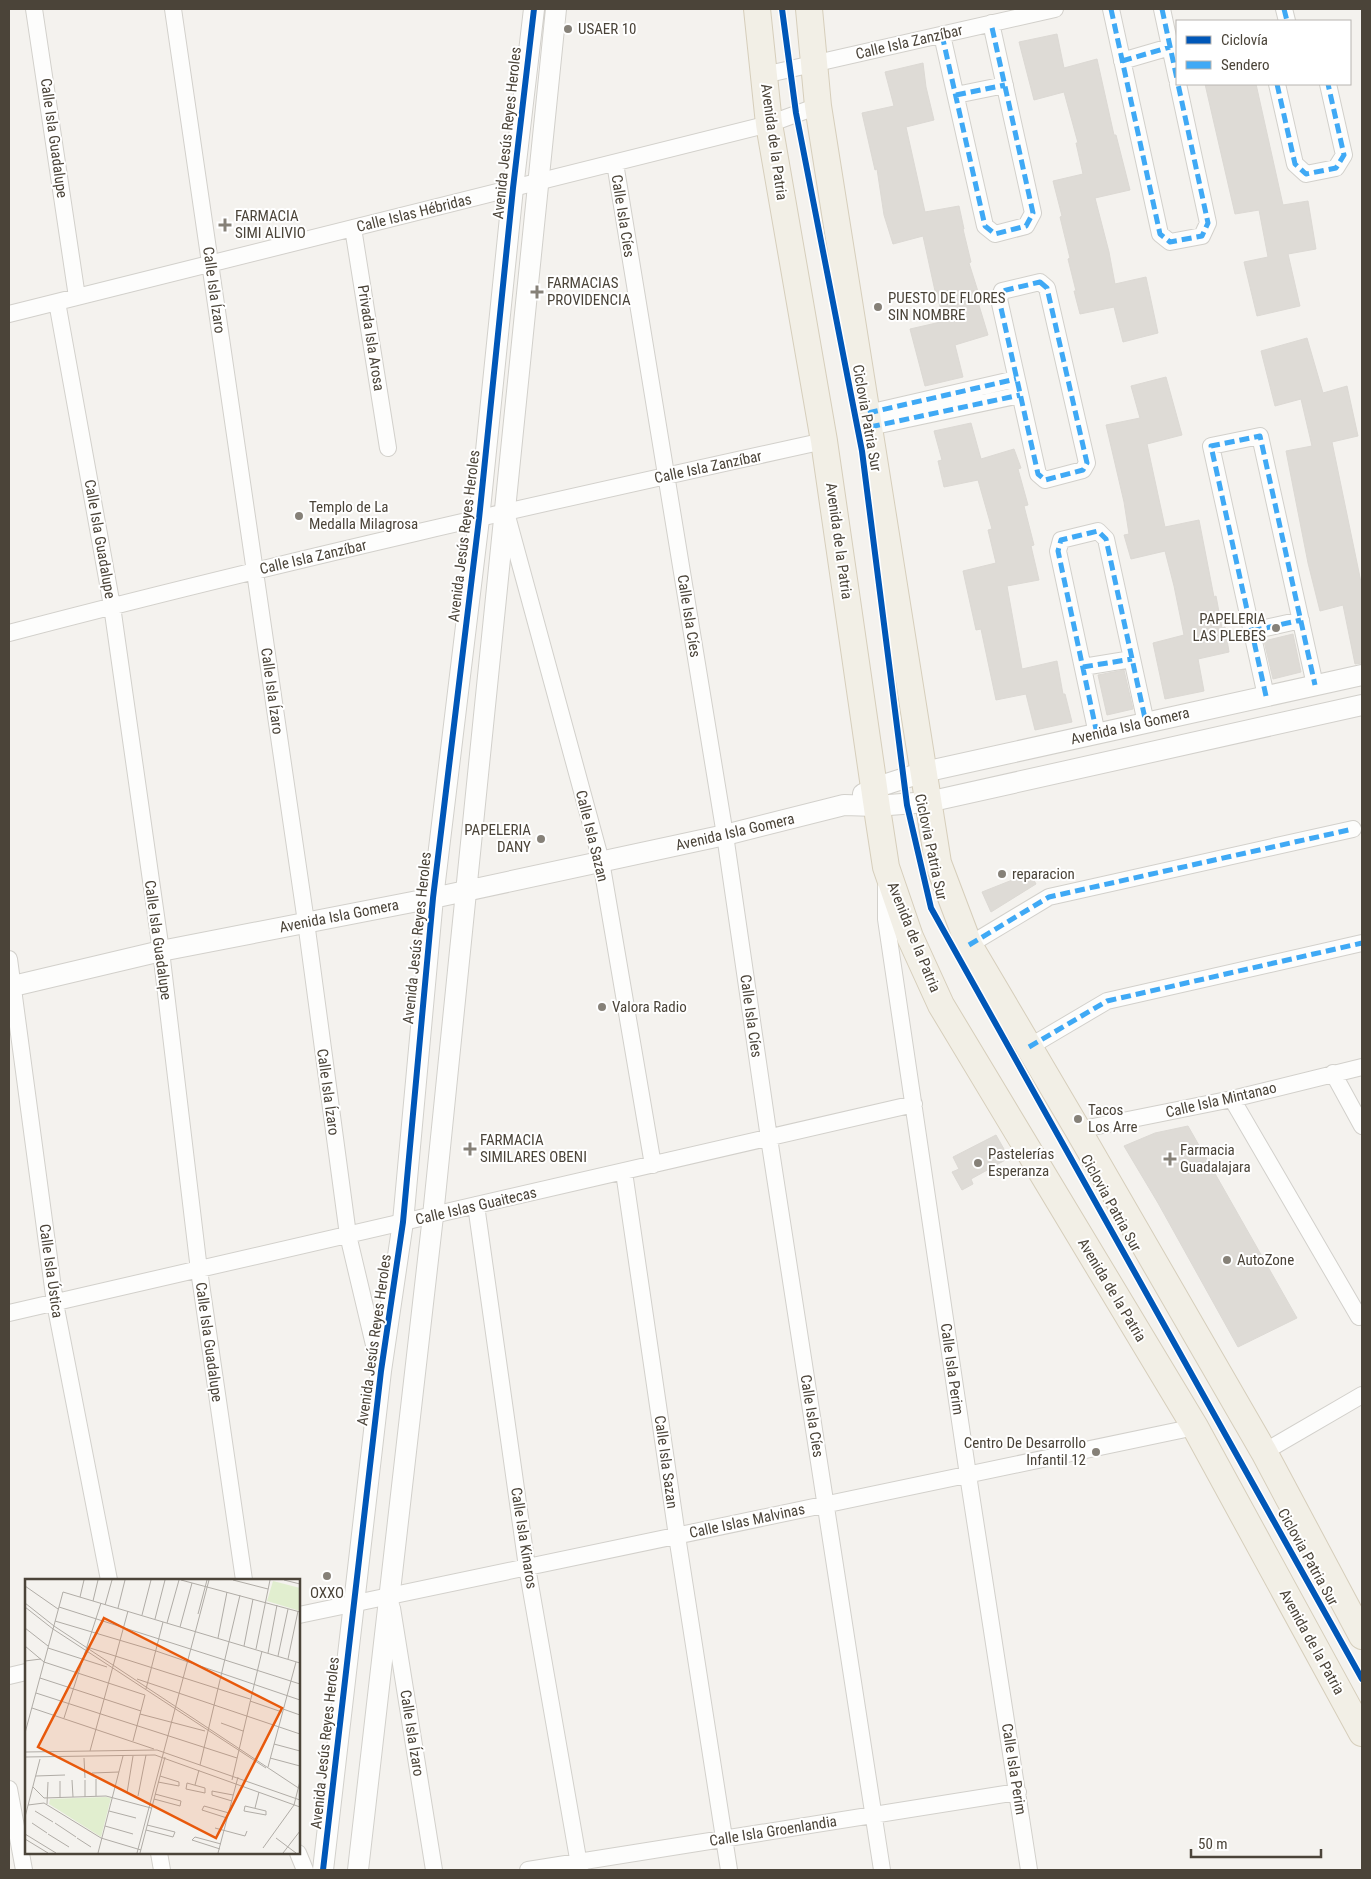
<svg xmlns="http://www.w3.org/2000/svg" width="1371" height="1879" font-family="'Roboto Condensed',sans-serif">
<style>
.building{fill:#dedbd6;stroke:#dcd9d4}
.lines{fill:none;stroke-linecap:round;stroke-linejoin:round}
.minor-casing{stroke:#d2d0cb;stroke-width:18}
.tertiary-casing{stroke:#d2d0cb;stroke-width:22}
.primary-casing{stroke:#d6cebb;stroke-width:28}
.minor{stroke:#fdfdfc;stroke-width:16}
.tertiary{stroke:#fdfdfc;stroke-width:20}
.primary{stroke:#f2efe6;stroke-width:26}
.quiet{stroke:#3fa9f5;stroke-width:5;stroke-dasharray:10 5;stroke-linecap:butt}
.cycleway-casing{stroke:#fff;stroke-width:9}
.cycleway{stroke:#0057b8;stroke-width:6}
.poi-dot{fill:#868178;stroke:#fff;stroke-width:2}
.labels{text-anchor:middle;dominant-baseline:central;stroke-width:4;stroke-linejoin:round;paint-order:stroke}
.poi-label{font-size:15px;fill:#4b4439;stroke:#fff;text-anchor:start}
.street-label{font-size:15px;fill:#4b4439;stroke:#fff}
.inset-road{fill:none;stroke:#b0aca6;stroke-width:1}
.view{fill:#e8590c;fill-opacity:0.15;stroke:#e8590c;stroke-width:2.5}
.inset-edge{fill:none;stroke:#4b4439;stroke-width:2.5}
</style>
<rect width="100%" height="100%" fill="#f4f2ee"/>
<path class="building" d="M1057,34L1064,68L1097,59L1114,135H1116L1130,190L1095,198L1109,252L1115,284L1146,277L1158,333L1123,342L1114,307L1080,314L1074,291H1076L1068,259L1070,258L1060,217L1062,216L1053,181L1083,174L1076,143H1078L1064,92L1034,100L1019,42Z
M923,63L926,87L934,120L906,127L925,212L959,206L964,229H963L971,262L969,263L981,301L978,302L988,335L955,345L963,377L925,386L910,329L945,321L935,291L923,236L893,244L884,215L877,169L875,170L862,113L894,106L885,72Z
M1205,84H1256L1283,205L1308,201L1316,249L1288,254L1300,306L1257,316L1244,262L1268,257L1259,210L1235,214Z
M1307,338L1323,393L1347,386L1358,436L1332,442L1362,587V663L1355,664L1343,605L1320,611L1308,563L1286,451L1312,446L1301,399L1275,406L1261,351Z
M1166,377L1182,435L1147,444L1165,527L1199,520L1214,597L1216,596L1222,628L1225,627L1229,652L1198,659L1204,691L1165,699L1153,643L1184,635L1174,586L1165,551L1131,559L1124,535L1129,534L1124,502L1106,425L1140,418L1131,386Z
M971,423L981,459L1014,449L1021,468L1018,469L1028,505L1024,506L1034,545L1031,546L1039,580L1007,586L1022,669L1057,661L1063,694H1065L1072,722L1035,730L1026,694L996,700L981,629L976,630L963,571L996,563L988,530L992,529L978,480L944,487L938,461L942,460L934,431Z
M1293,634L1301,672L1273,679L1264,641Z
M1124,670L1133,709L1107,715L1098,675Z
M1030,873L1036,884L991,912L982,892Z
M1188,1126L1297,1318L1238,1347L1158,1203L1124,1146L1155,1133Z
M996,1135L1009,1158L971,1179L973,1184L962,1190L952,1172L959,1169L953,1157Z"/>
<g class="lines">
<g class="minor-casing">
<path id="minor" d="M34,9L77,297
M173,9L306,922L348,1235L379,1366
M1111,9L1160,234L1170,242L1202,236L1208,223L1178,84
M1162,9L1177,79
M1284,9L1287,21
M942,35L985,226L995,234L1026,226L1033,213L991,23
M1122,61L1170,47
M764,75L1055,9
M1277,84L1295,164L1306,174L1336,168L1344,155L1328,84
M956,95L1005,85
M615,163L725,835L769,1138L882,1870
M353,228L388,448
M1040,282L1047,288L1087,463L1083,470L1045,480L1038,474L999,299L1002,291Z
M57,302L112,606L161,951L199,1270L244,1580
M9,314L769,124L818,106
M868,413L1016,379
M870,427L1020,395
M507,516L601,861L653,1165
M1252,631L1301,620
M9,633C279,562 551,501 824,441
M1083,667L1132,659
M1266,696L1211,446L1260,436L1315,685
M1097,734L1058,551L1061,540L1098,531L1106,539L1146,723
M886,887V919L968,1475L1029,1870
M969,945L1049,897L1353,829
M9,959L55,1303L109,1580
M1029,1047L1107,1001L1362,943
M1333,1073L1362,1126
M1232,1099L1359,1317
M1078,1130L1232,1099L1362,1067
M624,1172L677,1536L729,1870
M476,1205L527,1567L580,1870
M9,1313L914,1104
M1264,1452L1362,1395
M392,1608L434,1870
M299,1615L1195,1427
M9,1676L26,1672
M9,1789L24,1870
M159,1853L162,1870
M298,1853L305,1870
M528,1870L1018,1792"/>
</g>
<g class="tertiary-casing">
<path id="tertiary" d="M863,794L874,788L924,772L1362,675
M9,987L161,951L433,898L725,835L844,805L876,806L928,802L1362,705
M323,1870L381,1371L403,1222L433,898L479,519L513,188L534,9
M358,1870L433,1216L556,9"/>
</g>
<g class="primary-casing">
<path id="primary" d="M757,9L769,124L824,441L878,815L886,867L910,937L941,1005L1195,1427L1362,1733
M809,9L818,106L938,863L969,945L1078,1130L1264,1452L1362,1636"/>
</g>
<use href="#minor" class="minor"/>
<use href="#tertiary" class="tertiary"/>
<use href="#primary" class="primary"/>
<path class="quiet" d="M1111,9L1160,234L1170,242L1202,236L1208,223L1178,84
M1162,9L1177,79
M1284,9L1287,21
M942,35L985,226L995,234L1026,226L1033,213L991,23
M1122,61L1170,47
M1277,84L1295,164L1306,174L1336,168L1344,155L1328,84
M956,95L1005,85
M1040,282L1047,288L1087,463L1083,470L1045,480L1038,474L999,299L1002,291Z
M868,413L1016,379
M870,427L1020,395
M1252,631L1301,620
M1083,667L1132,659
M1266,696L1211,446L1260,436L1315,685
M1097,734L1058,551L1061,540L1098,531L1106,539L1146,723
M969,945L1049,897L1353,829
M1029,1047L1107,1001L1362,943"/>
<g class="cycleway-casing">
<path id="cycleway" d="M782,9L796,113L862,451L907,805L931,908L1362,1679
M323,1870L381,1371L403,1222L433,898L479,519L513,188L534,9"/>
</g>
<use href="#cycleway" class="cycleway"/>
</g>
<g class="poi-dot">
<circle cx="568" cy="29" r="5"/>
<path d="M222.5 217.5h5v5h5v5h-5v5h-5v-5h-5v-5h5z"/>
<path d="M534.5 284.5h5v5h5v5h-5v5h-5v-5h-5v-5h5z"/>
<circle cx="878" cy="307" r="5"/>
<circle cx="299" cy="516" r="5"/>
<circle cx="1276" cy="628" r="5"/>
<circle cx="541" cy="839" r="5"/>
<circle cx="1002" cy="874" r="5"/>
<circle cx="602" cy="1007" r="5"/>
<circle cx="1078" cy="1119" r="5"/>
<path d="M467.5 1141.5h5v5h5v5h-5v5h-5v-5h-5v-5h5z"/>
<path d="M1167.5 1151.5h5v5h5v5h-5v5h-5v-5h-5v-5h5z"/>
<circle cx="978" cy="1163" r="5"/>
<circle cx="1227" cy="1260" r="5"/>
<circle cx="1096" cy="1452" r="5"/>
<circle cx="327" cy="1576" r="5"/>
</g>
<g class="labels">
<g class="poi-label">
<text x="578" y="29">USAER 10</text>
<text x="235" y="216">FARMACIA<tspan x="235" dy="17">SIMI ALIVIO</tspan></text>
<text x="547" y="283">FARMACIAS<tspan x="547" dy="17">PROVIDENCIA</tspan></text>
<text x="888" y="298">PUESTO DE FLORES<tspan x="888" dy="17">SIN NOMBRE</tspan></text>
<text x="309" y="507">Templo de La<tspan x="309" dy="17">Medalla Milagrosa</tspan></text>
<text x="1266" y="619" text-anchor="end">PAPELERIA<tspan x="1266" dy="17">LAS PLEBES</tspan></text>
<text x="531" y="830" text-anchor="end">PAPELERIA<tspan x="531" dy="17">DANY</tspan></text>
<text x="1012" y="874">reparacion</text>
<text x="612" y="1007">Valora Radio</text>
<text x="1088" y="1110">Tacos<tspan x="1088" dy="17">Los Arre</tspan></text>
<text x="480" y="1140">FARMACIA<tspan x="480" dy="17">SIMILARES OBENI</tspan></text>
<text x="1180" y="1150">Farmacia<tspan x="1180" dy="17">Guadalajara</tspan></text>
<text x="988" y="1154">Pastelerías<tspan x="988" dy="17">Esperanza</tspan></text>
<text x="1237" y="1260">AutoZone</text>
<text x="1086" y="1443" text-anchor="end">Centro De Desarrollo<tspan x="1086" dy="17">Infantil 12</tspan></text>
<text x="327" y="1593" text-anchor="middle">OXXO</text>
</g>
<g class="street-label">
<text transform="translate(909 42) rotate(-13)">Calle Isla Zanzíbar</text>
<text transform="translate(507 133) rotate(-84)">Avenida Jesús Reyes Heroles</text>
<text transform="translate(54 138) rotate(82)">Calle Isla Guadalupe</text>
<text transform="translate(774 142) rotate(82)">Avenida de la Patria</text>
<text transform="translate(414 213) rotate(-14)">Calle Islas Hébridas</text>
<text transform="translate(623 216) rotate(81)">Calle Isla Cíes</text>
<text transform="translate(214 290) rotate(82)">Calle Isla Ízaro</text>
<text transform="translate(371 338) rotate(81)">Privada Isla Arosa</text>
<text transform="translate(867 418) rotate(80)">Ciclovia Patria Sur</text>
<text transform="translate(708 467) rotate(-12)">Calle Isla Zanzíbar</text>
<text transform="translate(464 536) rotate(-83)">Avenida Jesús Reyes Heroles</text>
<text transform="translate(100 539) rotate(80)">Calle Isla Guadalupe</text>
<text transform="translate(839 541) rotate(82)">Avenida de la Patria</text>
<text transform="translate(313 557) rotate(-13)">Calle Isla Zanzíbar</text>
<text transform="translate(689 616) rotate(81)">Calle Isla Cíes</text>
<text transform="translate(272 691) rotate(82)">Calle Isla Ízaro</text>
<text transform="translate(1130 726) rotate(-13)">Avenida Isla Gomera</text>
<text transform="translate(735 832) rotate(-13)">Avenida Isla Gomera</text>
<text transform="translate(592 836) rotate(76)">Calle Isla Sazan</text>
<text transform="translate(931 847) rotate(78)">Ciclovia Patria Sur</text>
<text transform="translate(339 916) rotate(-11)">Avenida Isla Gomera</text>
<text transform="translate(914 937) rotate(68)">Avenida de la Patria</text>
<text transform="translate(417 938) rotate(-84)">Avenida Jesús Reyes Heroles</text>
<text transform="translate(158 940) rotate(82)">Calle Isla Guadalupe</text>
<text transform="translate(751 1016) rotate(82)">Calle Isla Cíes</text>
<text transform="translate(328 1092) rotate(82)">Calle Isla Ízaro</text>
<text transform="translate(1221 1100) rotate(-13)">Calle Isla Mintanao</text>
<text transform="translate(1111 1203) rotate(61)">Ciclovia Patria Sur</text>
<text transform="translate(476 1206) rotate(-13)">Calle Islas Guaitecas</text>
<text transform="translate(51 1271) rotate(82)">Calle Isla Ústica</text>
<text transform="translate(1112 1290) rotate(59)">Avenida de la Patria</text>
<text transform="translate(374 1340) rotate(-82)">Avenida Jesús Reyes Heroles</text>
<text transform="translate(209 1342) rotate(82)">Calle Isla Guadalupe</text>
<text transform="translate(952 1369) rotate(82)">Calle Isla Perim</text>
<text transform="translate(812 1416) rotate(81)">Calle Isla Cíes</text>
<text transform="translate(666 1462) rotate(82)">Calle Isla Sazan</text>
<text transform="translate(747 1521) rotate(-12)">Calle Islas Malvinas</text>
<text transform="translate(524 1538) rotate(81)">Calle Isla Kinaros</text>
<text transform="translate(1308 1557) rotate(61)">Ciclovia Patria Sur</text>
<text transform="translate(1312 1642) rotate(61)">Avenida de la Patria</text>
<text transform="translate(412 1733) rotate(81)">Calle Isla Ízaro</text>
<text transform="translate(325 1743) rotate(-84)">Avenida Jesús Reyes Heroles</text>
<text transform="translate(1014 1769) rotate(81)">Calle Isla Perim</text>
<text transform="translate(773 1831) rotate(-9)">Calle Isla Groenlandia</text>
</g>
</g>
<g transform="translate(25 1579)">
<rect width="275" height="275" fill="#f4f2ee"/>
<path d="M248,2L275,9V32L242,22ZM81,218L86,219L76,258L24,225L25,220Z" fill="#e1eecf"/>
<path class="inset-road" d="M156,1L275,33M208,1L243,10M259,1L275,5M0,7L33,30M55,18L59,1M68,22L73,1M0,24L29,47L275,210M80,26L87,1M0,28L28,50L241,189M34,28L275,105M93,29L100,1M173,35L182,1M117,36L126,1M130,40L140,1M30,42L131,72L275,121M142,44L154,1M155,48L167,4M0,49L23,67M193,59L202,13M0,67L19,83L120,116M219,67L228,20M62,68L225,120M23,69L82,88M231,70L245,1M243,74L252,26M253,77L263,30M263,80L273,32M0,82L16,80M15,99L116,132M112,100L275,155M121,110L138,43M11,114L212,179M225,122L257,133M7,129L129,170M258,130L275,136M115,135L180,152M39,139L76,24M196,144L218,152M0,154L38,13L275,84M108,162L120,116M249,165L275,172M65,172L103,32M0,173L132,171L275,221M0,178L130,176L275,228M59,179L60,199M245,179L275,187M175,186L215,16M243,188L271,83M67,194L94,193M11,197L40,196M71,200V217M47,201L48,218M60,201V218M207,201L237,72M35,202V219M133,203L154,207V203L135,197M162,204L180,209V214L161,210ZM170,206L174,191M8,208L19,219L81,217L126,229M102,214L108,177M113,217L121,176M129,220L155,227L156,222L130,215M207,222L187,216V212L208,216M22,225L23,203M3,226L19,224L76,259L116,271M220,227L241,232V236L219,232ZM230,229L234,213M10,232L28,243M84,232L111,239M0,238L15,180M202,239L177,231L179,227L204,234M7,244L22,254M30,244L51,258M80,247L108,255M190,249L220,257L222,252M121,251L148,258L150,253L122,246M0,255L31,274M23,255L44,268M52,259L66,268M251,259L271,274M0,260L23,274M238,269L269,226L275,202M195,270L167,261L170,258L196,265M73,274L98,177M112,274L184,1M115,274L140,178M193,274L213,198M258,274L275,252"/>
<path class="view" d="M79,39L257,129L191,259L13,168Z"/>
<rect width="275" height="275" class="inset-edge"/>
</g>
<rect width="1371" height="1879" fill="none" stroke="#4b4439" stroke-width="20"/>
<rect x="1176" y="20" width="175" height="65" fill="#ffffff" stroke="#b7b4b0"/>
<rect x="1186" y="36" width="25" height="8" fill="#0057b8" stroke="#b7b4b0"/>
<text x="1221" y="45" font-size="15" fill="#4b4439">Ciclovía</text>
<rect x="1186" y="61" width="25" height="8" fill="#3fa9f5" stroke="#b7b4b0"/>
<text x="1221" y="70" font-size="15" fill="#4b4439">Sendero</text>
<path d="M1191 1849v8h130v-8" fill="none" stroke="#4b4439" stroke-width="2.5"/>
<text x="1198" y="1849" font-size="15" fill="#4b4439" stroke="#ffffff" stroke-width="4" paint-order="stroke">50 m</text>
</svg>
